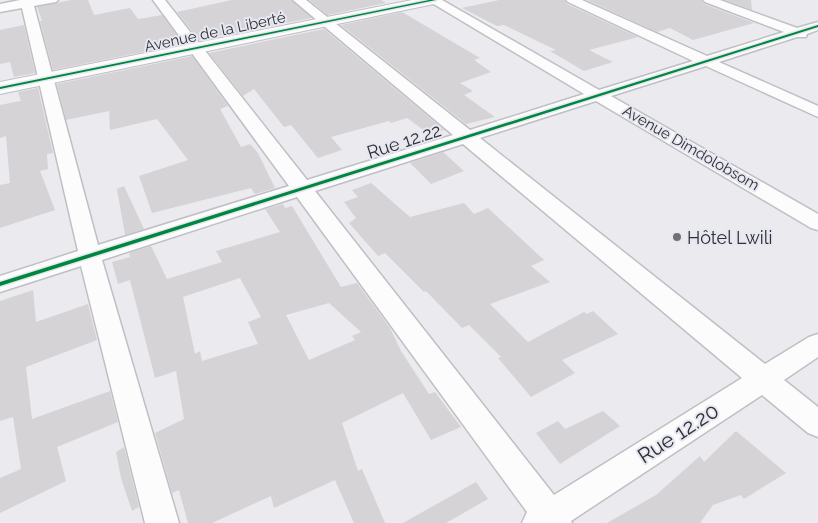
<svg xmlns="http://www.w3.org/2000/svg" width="818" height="523" font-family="Raleway,sans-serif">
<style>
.building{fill:#d5d3d6;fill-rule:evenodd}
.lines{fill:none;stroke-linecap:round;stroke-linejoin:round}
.minor-casing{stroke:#bfbfc4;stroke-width:3}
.secondary-casing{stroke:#bfbfc4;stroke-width:2}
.minor{fill:#fcfcfd;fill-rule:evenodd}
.secondary{fill:#fcfcfd;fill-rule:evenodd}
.cycleway-casing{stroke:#e7e7f2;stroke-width:3}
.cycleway{fill:#00873e;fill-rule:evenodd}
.poi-dot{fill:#707075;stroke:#e7e7f2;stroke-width:2}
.labels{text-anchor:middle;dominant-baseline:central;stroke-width:4;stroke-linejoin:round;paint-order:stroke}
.far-street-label{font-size:15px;fill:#2f2f33;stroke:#e7e7f2}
.street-label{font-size:18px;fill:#2f2f33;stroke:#e7e7f2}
.poi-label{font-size:18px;fill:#2f2f33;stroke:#e7e7f2;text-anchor:start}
.near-street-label{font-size:21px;fill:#2f2f33;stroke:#e7e7f2}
</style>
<rect width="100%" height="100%" fill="#eaeaef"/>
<path class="building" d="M71,0H88L94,15L130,8L138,19L162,15L183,44L53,70L40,21H42L37,7Z
M232,0H291L312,18L199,40L177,12Z
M309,0H381L386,3L328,15Z
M499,0H564L567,4L638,37L589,50L613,62L584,71L550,51L556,50L504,25L497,26L462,8Z
M587,0H701L704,4L754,23L693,40L670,28L657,32Z
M725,0H751L752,10Z
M402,12L480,58L474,60L491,72L460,83L473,91L464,95L495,117L466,124L341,25Z
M24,25L35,73L14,77L10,62L0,64V30Z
M324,29L444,130L429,134L407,118L391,123L389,121L331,137L342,150L318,158L291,125L284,127L254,89L243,96L209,53Z
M192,56L228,106L220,109L241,147L250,144L258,153L275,188L255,194L251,188L152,213L139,176L188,160L157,119L110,130L109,111L66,120L57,84Z
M38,88L53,153L47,154L48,169L40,171L55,210L0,228V185L10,183L6,136L0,138V105L21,101L18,92Z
M443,152L464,171L431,184L410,163Z
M371,183L410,217L464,203L474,214L488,208L544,260L531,266L550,282L490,304L528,342L584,312L587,314L593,311L618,334L562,360L575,373L531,397L498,358L501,357L469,325L462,328L426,291L424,292L385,253L378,256L349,223L356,218L344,202L358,197L352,190Z
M124,186L144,229L125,235L117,189Z
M283,204L285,208L292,206L341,287L357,283L390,328L401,351L429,394L435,392L461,427L431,440L403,393L342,423L358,471L362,469L385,523H354L335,480L274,508L271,496L212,523H188L179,490L172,493L155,433L184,419L176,371L155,378L130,280L118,284L112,262L130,257L129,253L151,246L167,279L222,262L216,251L280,232L265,209ZM240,278L261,317L248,322L258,344L202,361L200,351L195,354L183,297ZM329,303L361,332L352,336L355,340L309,360L286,315Z
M33,290L36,322L88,304L97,340L26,367L32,419L110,391L118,422L57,447L66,481L0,513V478L21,469L13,417L0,421V301Z
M603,411L620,426L560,464L536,433L558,421L565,429Z
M736,431L786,473L744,499L741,495L713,505L700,523H607L656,495L700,456L704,462Z
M124,447L139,507L132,511L121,478L116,452Z
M476,482L488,499L446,523H403Z"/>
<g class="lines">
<g class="minor-casing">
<path id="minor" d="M20,0H58L56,2L34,6L98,245L289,186L153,0H165L307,180L453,135L293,0H306L470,130L584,94L427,0H442L599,90L693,61L568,2L566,0H582L707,56L784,32L705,2L703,0H720L797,28L818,22V30L807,34L806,37H797L719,62L818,106V117L706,66L611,96L818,214V230L811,228L596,101L480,138L765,364L809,337L818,334V357L784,380L818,407V437L808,433L762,395L571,521L572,523H522L527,512L297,197L102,260L179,523H145L81,266L0,292V276L78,251L22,8L0,12V4ZM463,144L742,378L554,495L315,191Z"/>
</g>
<g class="secondary-casing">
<path id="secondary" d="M412,0H441L439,3L434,4L0,94V82Z"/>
</g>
<use href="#minor" class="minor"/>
<use href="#secondary" class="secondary"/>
<g class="cycleway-casing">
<path id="cycleway" d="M429,0H436L0,89V87Z
M818,25V27L0,286V282Z"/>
</g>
<use href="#cycleway" class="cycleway"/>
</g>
<circle class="poi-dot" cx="677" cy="237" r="5"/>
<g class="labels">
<g class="far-street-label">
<text transform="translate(215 32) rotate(-12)">Avenue de la Liberté</text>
<text transform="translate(691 148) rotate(30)">Avenue Dimdolobsom</text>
</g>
<g class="street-label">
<text transform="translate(404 141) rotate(-18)">Rue 12.22</text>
</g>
<g class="poi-label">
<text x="687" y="237">Hôtel Lwili</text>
</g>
<g class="near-street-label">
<text transform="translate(678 433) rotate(-33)">Rue 12.20</text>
</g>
</g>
</svg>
